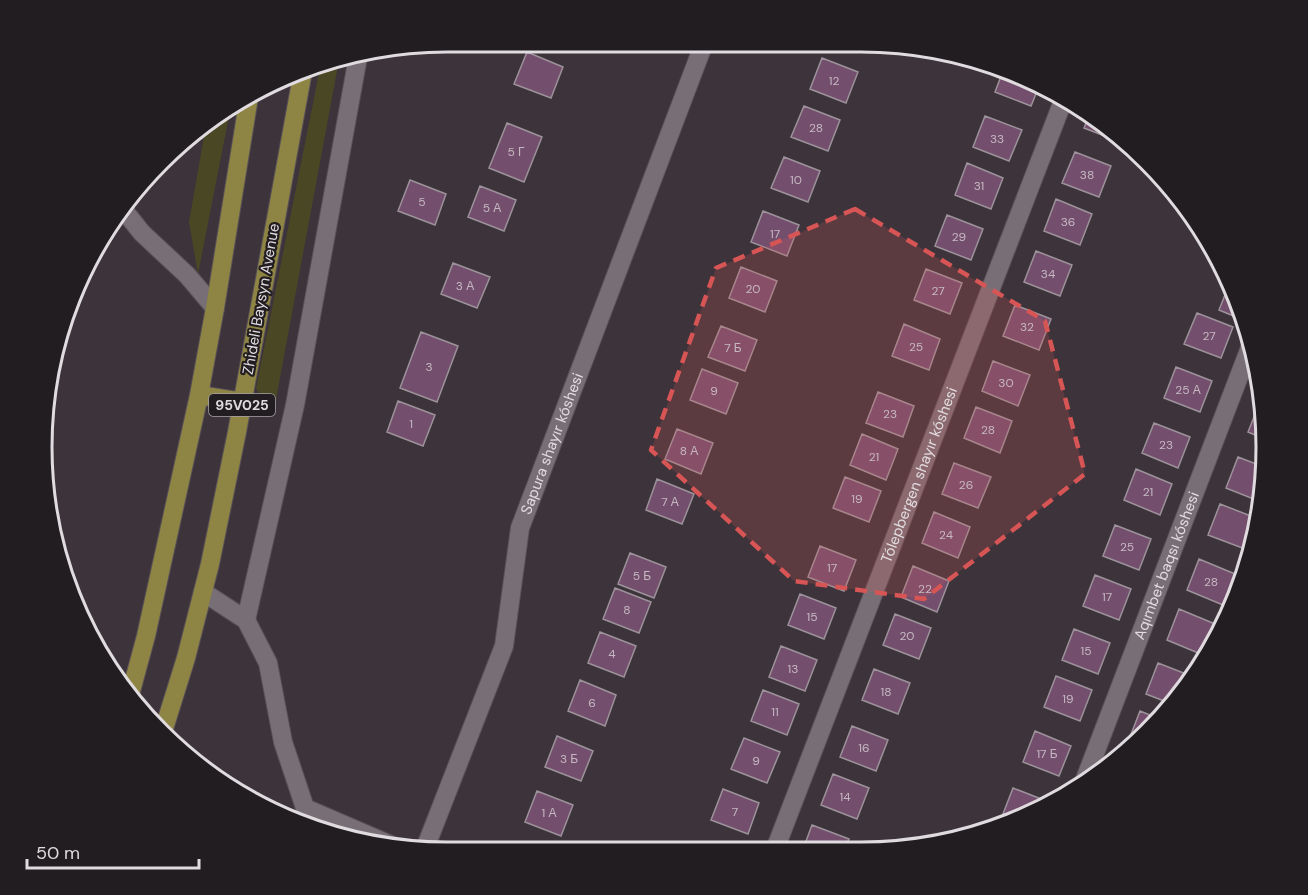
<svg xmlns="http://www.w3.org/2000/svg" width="1308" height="895" font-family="'DM Sans',sans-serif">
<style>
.green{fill:#4a4724}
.building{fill:#744f6d;stroke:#9c929a;stroke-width:1.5}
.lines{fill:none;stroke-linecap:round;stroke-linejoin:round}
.minor-casing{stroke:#595157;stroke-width:20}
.major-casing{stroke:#595157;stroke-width:20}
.minor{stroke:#786f76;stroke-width:18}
.major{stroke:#8e8444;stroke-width:18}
.marked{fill:#d85556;fill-opacity:0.2;stroke:#d85556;stroke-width:4.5;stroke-dasharray:12 8;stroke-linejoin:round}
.labels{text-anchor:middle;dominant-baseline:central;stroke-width:4.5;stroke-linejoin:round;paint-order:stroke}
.number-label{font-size:12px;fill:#c5b8c2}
.shield{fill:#211d20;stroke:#a7a2a6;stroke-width:1.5}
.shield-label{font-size:14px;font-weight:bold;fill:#e0dbdf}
.street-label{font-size:15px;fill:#e0dbdf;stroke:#211d20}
.rim{fill:none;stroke:#e0dbdf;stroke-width:3}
</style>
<rect width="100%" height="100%" fill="#3d343b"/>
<path class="green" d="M339,60L274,410L256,389L321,63Z
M231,106L198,274L189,222L206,125L222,111Z"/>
<path class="building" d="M527,52L563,67L551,98L514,84Z
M822,58L858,72L846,103L810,89Z
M1003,71L1040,84L1031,106L995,92Z
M804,106L840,120L828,151L791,137Z
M985,116L1022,130L1009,161L973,147Z
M1088,118L1120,141V142L1084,128Z
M507,123L542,137L524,182L489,168Z
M1075,152L1111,166L1099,197L1062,183Z
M784,157L820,171L808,202L771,188Z
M967,163L1003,178L991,209L955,195Z
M410,180L446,194L435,225L398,211Z
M480,186L516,200L504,231L468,217Z
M1056,199L1092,214L1080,245L1044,231Z
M763,211L799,225L787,256L751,242Z
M947,215L983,229L971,260L935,246Z
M1036,251L1072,265L1060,296L1024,282Z
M453,263L490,277L477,308L441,294Z
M741,267L777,281L765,312L729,298Z
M926,269L962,283L950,314L914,300Z
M1230,282L1235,292L1240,308L1236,317L1219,310Z
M1015,305L1051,319L1039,350L1003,336Z
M1197,313L1233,327L1221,358L1184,344Z
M904,324L940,339L929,370L892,356Z
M721,326L757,340L745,371L708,357Z
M421,332L458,346L437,402L400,388Z
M993,361L1030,375L1018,406L982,391Z
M1176,367L1212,381L1200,412L1164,398Z
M702,369L738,383L726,414L690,400Z
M878,392L914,406L903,437L866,423Z
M398,401L435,415L423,446L387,432Z
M1260,402H1262L1265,439L1248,432Z
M976,407L1012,421L1000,453L964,438Z
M1154,423L1190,437L1178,468L1142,453Z
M677,429L713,443L701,474L665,459Z
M862,434L898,449L886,480L850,465Z
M1238,457L1264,467L1261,502L1226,488Z
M954,463L991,477L978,508L942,494Z
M1136,469L1172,484L1160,515L1124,500Z
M845,477L881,491L869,522L833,508Z
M657,479L694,494L682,524L646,510Z
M1220,504L1256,518L1245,549L1208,535Z
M934,512L970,527L958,558L922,543Z
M1115,525L1151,539L1139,570L1103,556Z
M820,546L856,560L844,591L808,577Z
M630,553L666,567L654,598L618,584Z
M1199,559L1235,574L1223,605L1187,590Z
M913,566L949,581L937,612L901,597Z
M1095,575L1131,589L1119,620L1083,606Z
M615,588L651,602L639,633L603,619Z
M800,594L836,608L824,639L788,625Z
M1179,609L1215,624L1203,655L1167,640Z
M895,614L931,628L919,659L883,645Z
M1074,629L1110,643L1098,674L1062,660Z
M600,632L636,646L624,677L588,663Z
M781,646L817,660L805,691L769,677Z
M1158,663L1194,677L1172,704L1146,694Z
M874,669L910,683L898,714L862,700Z
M1056,676L1092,690L1080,721L1044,707Z
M580,680L616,695L605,726L568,711Z
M763,690L799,704L787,735L751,721Z
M1140,711L1160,719L1147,734L1135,745L1128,742Z
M852,726L888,740L876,771L840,757Z
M1035,731L1071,746L1059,776L1023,762Z
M557,736L593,751L581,781L545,767Z
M744,738L780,752L767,783L731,769Z
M833,774L869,788L857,819L821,805Z
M1013,788L1049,802L1048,805L1012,823L1001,819Z
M723,789L759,803L748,834L711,820Z
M537,791L573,805L561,836L525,822Z
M812,825L849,839L843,853L802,852Z"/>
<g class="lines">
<g class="minor-casing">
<g id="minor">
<path d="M122,208L142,233L187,275L215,308"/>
<path d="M203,592L246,620L268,663L283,742L305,808L393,846"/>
<path d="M246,620L295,405L358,57"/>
<path id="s1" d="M1082,787L1251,345"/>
<path id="s2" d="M426,846L504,646L520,528L703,46"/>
<path id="s3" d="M774,852L1063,101"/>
</g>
</g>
<g class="major-casing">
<path id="major" d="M199,395L243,402
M130,695L146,636L199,395L215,308L249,97
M162,735L186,658L210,564L237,432L303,71"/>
</g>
<use href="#minor" class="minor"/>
<use href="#major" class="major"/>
</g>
<path class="marked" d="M855,209L1045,321L1085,474L924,599L794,581L651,450L716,268Z"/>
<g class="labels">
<g class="number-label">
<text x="834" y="81">12</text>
<text x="816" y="128">28</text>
<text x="997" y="139">33</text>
<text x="516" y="152">5 Г</text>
<text x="1087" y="175">38</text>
<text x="796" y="180">10</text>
<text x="979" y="186">31</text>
<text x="422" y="202">5</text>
<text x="492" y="208">5 А</text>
<text x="1068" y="222">36</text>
<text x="775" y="234">17</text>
<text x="959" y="237">29</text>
<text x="1048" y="274">34</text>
<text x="465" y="286">3 А</text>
<text x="753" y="289">20</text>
<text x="938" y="291">27</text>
<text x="1027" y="327">32</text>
<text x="1209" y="336">27</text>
<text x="916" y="347">25</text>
<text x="733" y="348">7 Б</text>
<text x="429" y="367">3</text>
<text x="1006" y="383">30</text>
<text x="1188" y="390">25 А</text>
<text x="714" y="391">9</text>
<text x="890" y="414">23</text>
<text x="411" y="424">1</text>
<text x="988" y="430">28</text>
<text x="1166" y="445">23</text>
<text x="689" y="451">8 А</text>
<text x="874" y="457">21</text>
<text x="966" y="485">26</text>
<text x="1148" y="492">21</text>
<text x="857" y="499">19</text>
<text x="670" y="502">7 А</text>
<text x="946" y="535">24</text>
<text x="1127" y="547">25</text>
<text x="832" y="568">17</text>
<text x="642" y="576">5 Б</text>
<text x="1211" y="582">28</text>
<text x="925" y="589">22</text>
<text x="1107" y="597">17</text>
<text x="627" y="610">8</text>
<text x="812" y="617">15</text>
<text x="907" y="636">20</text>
<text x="1086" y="651">15</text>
<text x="612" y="654">4</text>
<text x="793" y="669">13</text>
<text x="886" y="692">18</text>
<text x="1068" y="699">19</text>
<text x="592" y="703">6</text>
<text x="775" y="712">11</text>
<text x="864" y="748">16</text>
<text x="1047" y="754">17 Б</text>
<text x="569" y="759">3 Б</text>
<text x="756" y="761">9</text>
<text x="845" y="797">14</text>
<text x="735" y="812">7</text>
<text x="549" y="813">1 А</text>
</g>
<rect class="shield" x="209" y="394" width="66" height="22" rx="4.5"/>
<g class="shield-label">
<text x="242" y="405">95V025</text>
</g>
<g class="street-label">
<text transform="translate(261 299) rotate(-80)">Zhideli Baysyn Avenue</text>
<text stroke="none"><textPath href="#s2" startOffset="424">Sapura shayır kóshesi</textPath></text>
<text stroke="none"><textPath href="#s3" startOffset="404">Tólepbergen shayır kóshesi</textPath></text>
<text stroke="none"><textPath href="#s1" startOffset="237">Aqımbet baqsı kóshesi</textPath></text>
</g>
</g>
<path d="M0 0H1308V895H0ZM447 52H861A395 395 0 0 1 1256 447V447A395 395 0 0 1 861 842H447A395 395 0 0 1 52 447V447A395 395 0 0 1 447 52Z" fill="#211d20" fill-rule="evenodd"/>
<path class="rim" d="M447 52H861A395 395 0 0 1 1256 447V447A395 395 0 0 1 861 842H447A395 395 0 0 1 52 447V447A395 395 0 0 1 447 52Z"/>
<path d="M27 859v9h172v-9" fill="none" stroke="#e0dbdf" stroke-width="3"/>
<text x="36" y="859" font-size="18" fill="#e0dbdf" stroke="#211d20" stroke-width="4.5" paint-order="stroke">50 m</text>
</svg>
